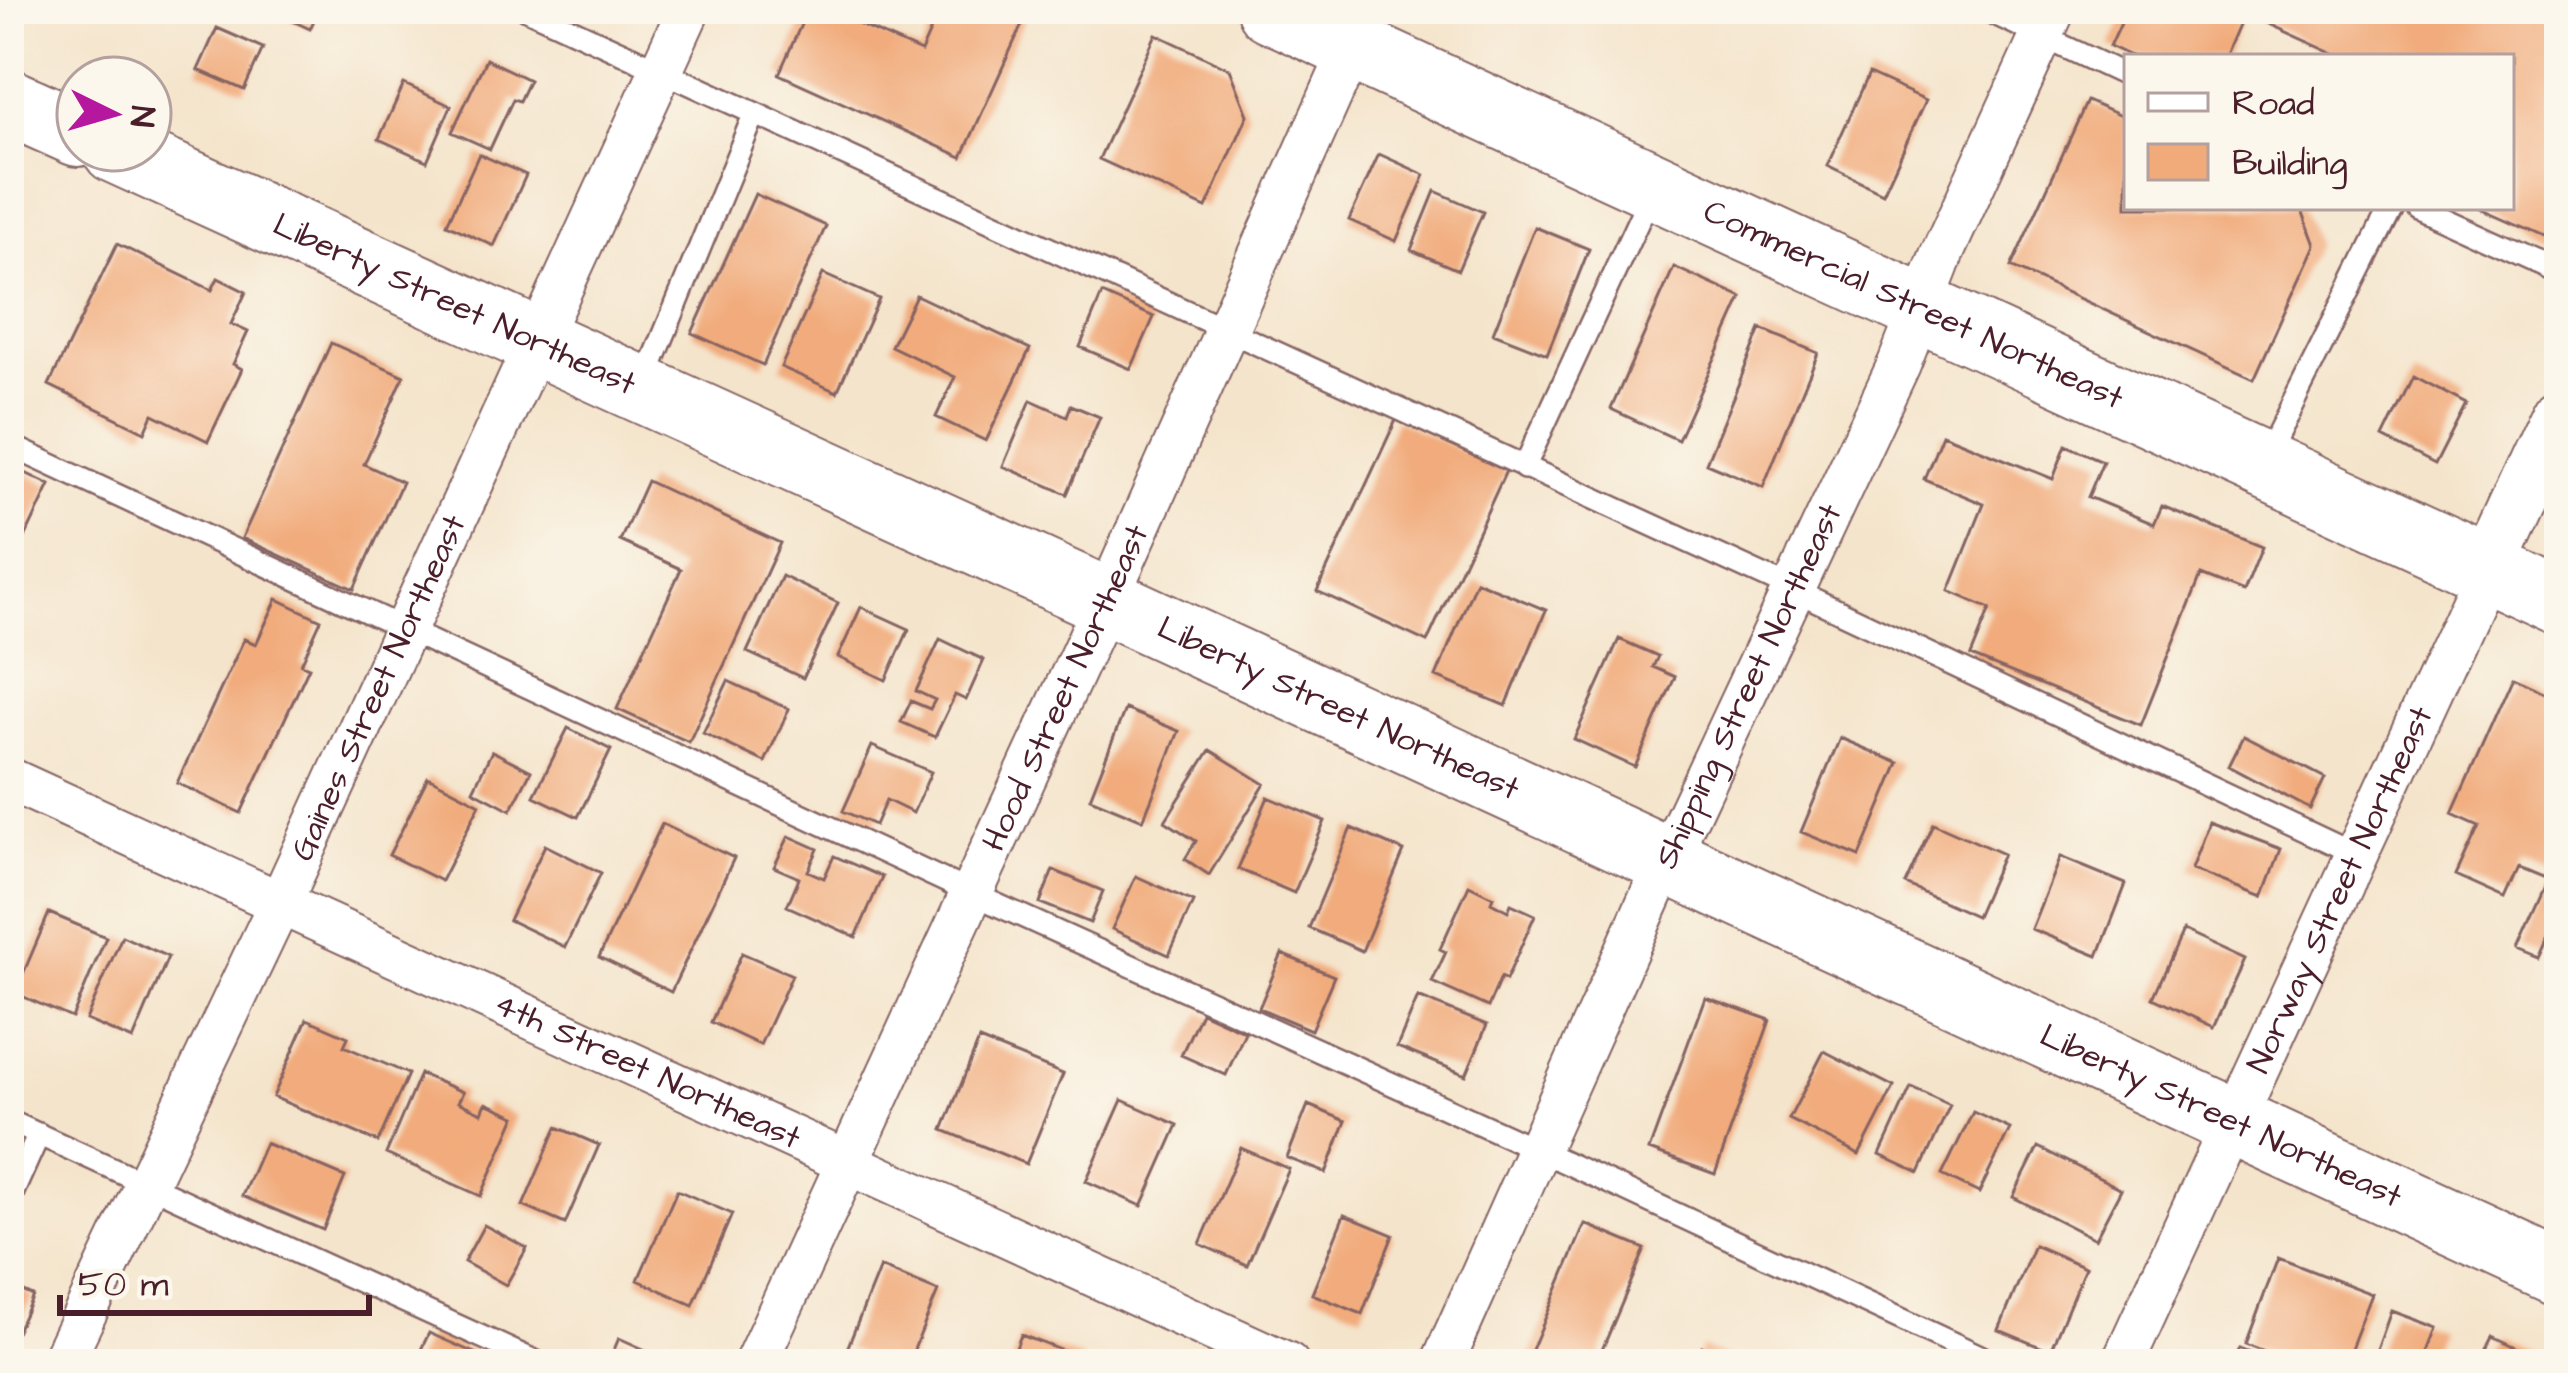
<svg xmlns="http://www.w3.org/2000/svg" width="2568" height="1373" font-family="'Architects Daughter',sans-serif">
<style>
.building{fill:#f1ab7b}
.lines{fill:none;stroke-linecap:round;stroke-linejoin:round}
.service-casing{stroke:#866463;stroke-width:26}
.minor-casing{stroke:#866463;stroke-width:46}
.tertiary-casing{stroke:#866463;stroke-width:58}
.trunk-casing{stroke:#866463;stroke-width:70}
.service{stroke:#fff;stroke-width:21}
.minor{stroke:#fff;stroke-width:42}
.tertiary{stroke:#fff;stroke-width:54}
.trunk{stroke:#fff;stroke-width:66}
.labels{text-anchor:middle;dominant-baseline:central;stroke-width:9;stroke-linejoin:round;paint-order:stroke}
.street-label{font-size:33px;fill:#4a1f2b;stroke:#fbf7ec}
</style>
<rect width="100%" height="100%" fill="#fbf7ec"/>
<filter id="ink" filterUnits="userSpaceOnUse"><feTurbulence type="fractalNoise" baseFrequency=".00833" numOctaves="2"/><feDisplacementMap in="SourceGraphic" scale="24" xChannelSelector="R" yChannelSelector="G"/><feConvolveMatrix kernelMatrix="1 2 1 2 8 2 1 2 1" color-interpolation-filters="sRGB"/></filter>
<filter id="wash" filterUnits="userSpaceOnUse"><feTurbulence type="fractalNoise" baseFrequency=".004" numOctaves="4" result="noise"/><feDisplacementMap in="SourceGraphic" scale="48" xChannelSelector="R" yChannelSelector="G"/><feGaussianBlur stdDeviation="2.7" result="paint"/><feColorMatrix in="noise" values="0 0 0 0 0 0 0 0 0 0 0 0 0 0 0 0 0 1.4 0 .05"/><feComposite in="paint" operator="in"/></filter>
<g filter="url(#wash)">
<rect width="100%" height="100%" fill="#f4e4cb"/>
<g id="blocks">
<path class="building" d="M267,9H319L310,29Z
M808,9H824L921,52L940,9H1029L962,157L779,74Z
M2127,9H2559V209L2546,238L2476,207H2511V57H2341L2244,13L2225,57H2133L2110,46Z
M217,28L263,48L244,90L198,70Z
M1156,34L1230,69L1248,115L1206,208L1099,159Z
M486,59L529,80L519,101L513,99L490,149L452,132Z
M1869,74L1926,100L1883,193L1827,166Z
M404,84L451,106L427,161L379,139Z
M2087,101L2127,119V207H2301L2315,245L2254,379L2011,267Z
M479,154L526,175L494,246L447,224Z
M1379,154L1425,175L1396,241L1349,220Z
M1435,191L1483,212L1458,270L1411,250Z
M755,194L826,226L763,365L692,333Z
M1535,227L1589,249L1547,354L1493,333Z
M117,244L212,290L218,278L246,292L231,324L248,332L233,364L242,369L208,441L153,414L145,432L49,385Z
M1674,267L1742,298L1678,440L1611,409Z
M823,274L879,299L837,392L781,367Z
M1102,294L1154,317L1131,369L1080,347Z
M916,295L1030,349L986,441L936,417L955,377L891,346Z
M1761,329L1818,353L1763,487L1706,463Z
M331,343L404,376L364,464L402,482L354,589L242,538Z
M2413,376L2466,404L2435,465L2383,438Z
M1031,400L1067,416L1071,405L1100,417L1067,494L1003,466Z
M1396,420L1506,471L1427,642L1317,591Z
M1942,434L2053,479L2066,445L2103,461L2088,497L2154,524L2162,506L2262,547L2244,592L2201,575L2141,725L1971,656L1990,609L1949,591L1984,504L1924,479Z
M9,465L50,485L9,571Z
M647,481L780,543L689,742L617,709L681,569L620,541Z
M782,576L838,603L803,678L747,652Z
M1476,581L1546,610L1506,706L1436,677Z
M277,599L321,620L301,664L309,667L241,813L177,783L244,639L256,644Z
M861,607L909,629L886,680L838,657Z
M940,639L984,660L966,700L955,695L935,737L901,722L911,701L930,709L935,700L916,691Z
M1619,639L1658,656L1653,667L1675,677L1635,767L1574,739Z
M2513,677L2559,698V913L2539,957L2517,948L2548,879L2519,867L2505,898L2456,876L2479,826L2452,814Z
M728,681L789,709L765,762L703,733Z
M1125,709L1179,731L1143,820L1090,798Z
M568,728L611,750L578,817L534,796Z
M2244,736L2325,778L2310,809L2229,766Z
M1840,738L1899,763L1860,856L1801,832Z
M872,746L931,772L913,813L886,800L875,825L843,811Z
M1210,750L1265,784L1209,875L1185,859L1196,841L1165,821Z
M492,751L531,771L511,810L473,790Z
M428,777L480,804L441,881L389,855Z
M1268,797L1325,821L1294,893L1238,869Z
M2209,822L2281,849L2263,897L2191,869Z
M1933,823L2003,854L1976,916L1905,884Z
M662,824L734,858L671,992L599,957Z
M1351,828L1404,851L1362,951L1309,928Z
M789,836L818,849L808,871L824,878L834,856L882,877L856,937L787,906L799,878L774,867Z
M545,845L601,873L565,947L509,920Z
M2060,857L2126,884L2098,956L2031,929Z
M1053,870L1103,891L1090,923L1040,903Z
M1136,876L1193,902L1169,955L1112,929Z
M1469,885L1493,897L1491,902L1508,911L1511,904L1535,915L1506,980L1501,977L1488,1007L1432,982L1446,952L1440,949Z
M49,913L106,937L72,1018L15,993Z
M2183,931L2245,960L2214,1027L2153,998Z
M122,936L168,957L133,1040L86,1020Z
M742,953L792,975L760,1045L711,1022Z
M1282,954L1334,976L1311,1030L1259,1008Z
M1418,997L1487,1025L1466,1075L1397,1047Z
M1705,997L1770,1020L1715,1174L1649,1150Z
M1201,1012L1245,1032L1226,1075L1181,1055Z
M307,1019L348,1037L344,1046L408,1074L378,1142L273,1097Z
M979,1040L1063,1074L1026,1164L943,1130Z
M1824,1051L1894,1087L1859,1155L1789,1119Z
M420,1074L463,1092L458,1102L482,1113L486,1103L516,1116L481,1196L386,1154Z
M1911,1087L1950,1105L1919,1173L1880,1155Z
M1122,1100L1178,1125L1142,1206L1086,1181Z
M1308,1105L1346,1121L1326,1173L1287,1158Z
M1973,1112L2010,1129L1979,1193L1942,1175Z
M557,1127L599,1145L565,1224L523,1206Z
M265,1143L345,1177L323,1230L242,1196Z
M2038,1147L2121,1189L2095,1239L2013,1197Z
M1241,1148L1289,1169L1247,1265L1200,1244Z
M677,1190L732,1214L693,1305L638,1280Z
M1344,1215L1393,1235L1362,1314L1312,1294Z
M1585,1224L1645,1249L1596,1364H1526Z
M484,1225L527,1248L506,1285L464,1262Z
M2034,1245L2085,1267L2050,1351L1999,1330Z
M2278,1258L2372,1294L2345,1364H2298L2246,1344Z
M880,1267L938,1291L908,1364H885L847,1349Z
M9,1285L33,1296L9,1348Z
M2392,1311L2438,1328L2427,1356L2447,1364H2373Z
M429,1333L499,1364H414Z
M1021,1335L1082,1358L1079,1364H1010Z
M2493,1336L2541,1359L2539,1364H2479Z
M619,1338L677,1364H608Z
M1702,1347L1741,1364H1695Z
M2240,1348L2280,1364H2233Z"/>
</g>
</g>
<g filter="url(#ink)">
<use href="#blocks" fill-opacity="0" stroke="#866463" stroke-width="3"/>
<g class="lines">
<g class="service-casing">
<path id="service" d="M527,9L1794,590L2356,855
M1984,9L2127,76
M2416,207L2559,272
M645,381L754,115
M9,445L971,893L1569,1164L1997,1364
M2265,459L2391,207
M1524,468L1652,191
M9,1121L541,1364
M9,1201L39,1134"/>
</g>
<g class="minor-casing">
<g id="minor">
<path id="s1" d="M9,779L1288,1364"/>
<path id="s2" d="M61,1364L280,903L689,9"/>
<path id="s3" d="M755,1364L1106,601L1369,9"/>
<path id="s4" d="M1442,1364L1667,860L1899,364L1942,254L2054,9"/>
<path id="s5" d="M2122,1364L2488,568"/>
</g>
</g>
<g class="tertiary-casing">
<path id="tertiary" d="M2488,568L2559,413"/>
</g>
<g class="trunk-casing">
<g id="trunk">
<path id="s6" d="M1270,9L2559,601"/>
<path d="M9,102L78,133"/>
<path id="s7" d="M116,150L1106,601L2559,1272"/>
</g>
</g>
<use href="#service" class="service"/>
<use href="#minor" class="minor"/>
<use href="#tertiary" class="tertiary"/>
<use href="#trunk" class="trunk"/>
</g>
</g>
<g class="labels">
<g class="street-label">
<text stroke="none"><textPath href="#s7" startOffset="372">Liberty Street Northeast</textPath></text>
<text stroke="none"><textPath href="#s6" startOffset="708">Commercial Street Northeast</textPath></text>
<text stroke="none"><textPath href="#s4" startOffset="744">Shipping Street Northeast</textPath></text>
<text stroke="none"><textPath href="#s2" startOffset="747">Gaines Street Northeast</textPath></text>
<text stroke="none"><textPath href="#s3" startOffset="744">Hood Street Northeast</textPath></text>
<text stroke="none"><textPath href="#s7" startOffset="1344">Liberty Street Northeast</textPath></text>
<text stroke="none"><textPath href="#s5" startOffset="522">Norway Street Northeast</textPath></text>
<text stroke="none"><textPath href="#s1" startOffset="702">4th Street Northeast</textPath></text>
<text stroke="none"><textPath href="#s7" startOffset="2316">Liberty Street Northeast</textPath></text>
</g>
</g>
<rect width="2568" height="1373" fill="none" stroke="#fbf7ec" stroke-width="48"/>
<rect x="2124" y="54" width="390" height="156" fill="#fbf7ec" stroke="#b4a19f" stroke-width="3"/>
<rect x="2148" y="93" width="60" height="18" fill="#ffffff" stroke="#b4a19f" stroke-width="3"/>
<text x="2232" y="114" font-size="36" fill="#4a1f2b">Road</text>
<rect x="2148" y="144" width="60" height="36" fill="#f1ab7b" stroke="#b4a19f" stroke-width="3"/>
<text x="2232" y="174" font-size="36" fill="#4a1f2b">Building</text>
<g transform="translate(114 114) rotate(95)"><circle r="57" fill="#fbf7ec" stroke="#b4a19f" stroke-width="3"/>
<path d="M0-9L21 45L0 30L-21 45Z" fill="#b5179e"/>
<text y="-18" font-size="33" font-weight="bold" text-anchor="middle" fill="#4a1f2b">N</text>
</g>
<path d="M60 1295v18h309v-18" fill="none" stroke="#4a1f2b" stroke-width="6"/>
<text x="78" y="1295" font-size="36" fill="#4a1f2b" stroke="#fbf7ec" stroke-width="9" paint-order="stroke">50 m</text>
</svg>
